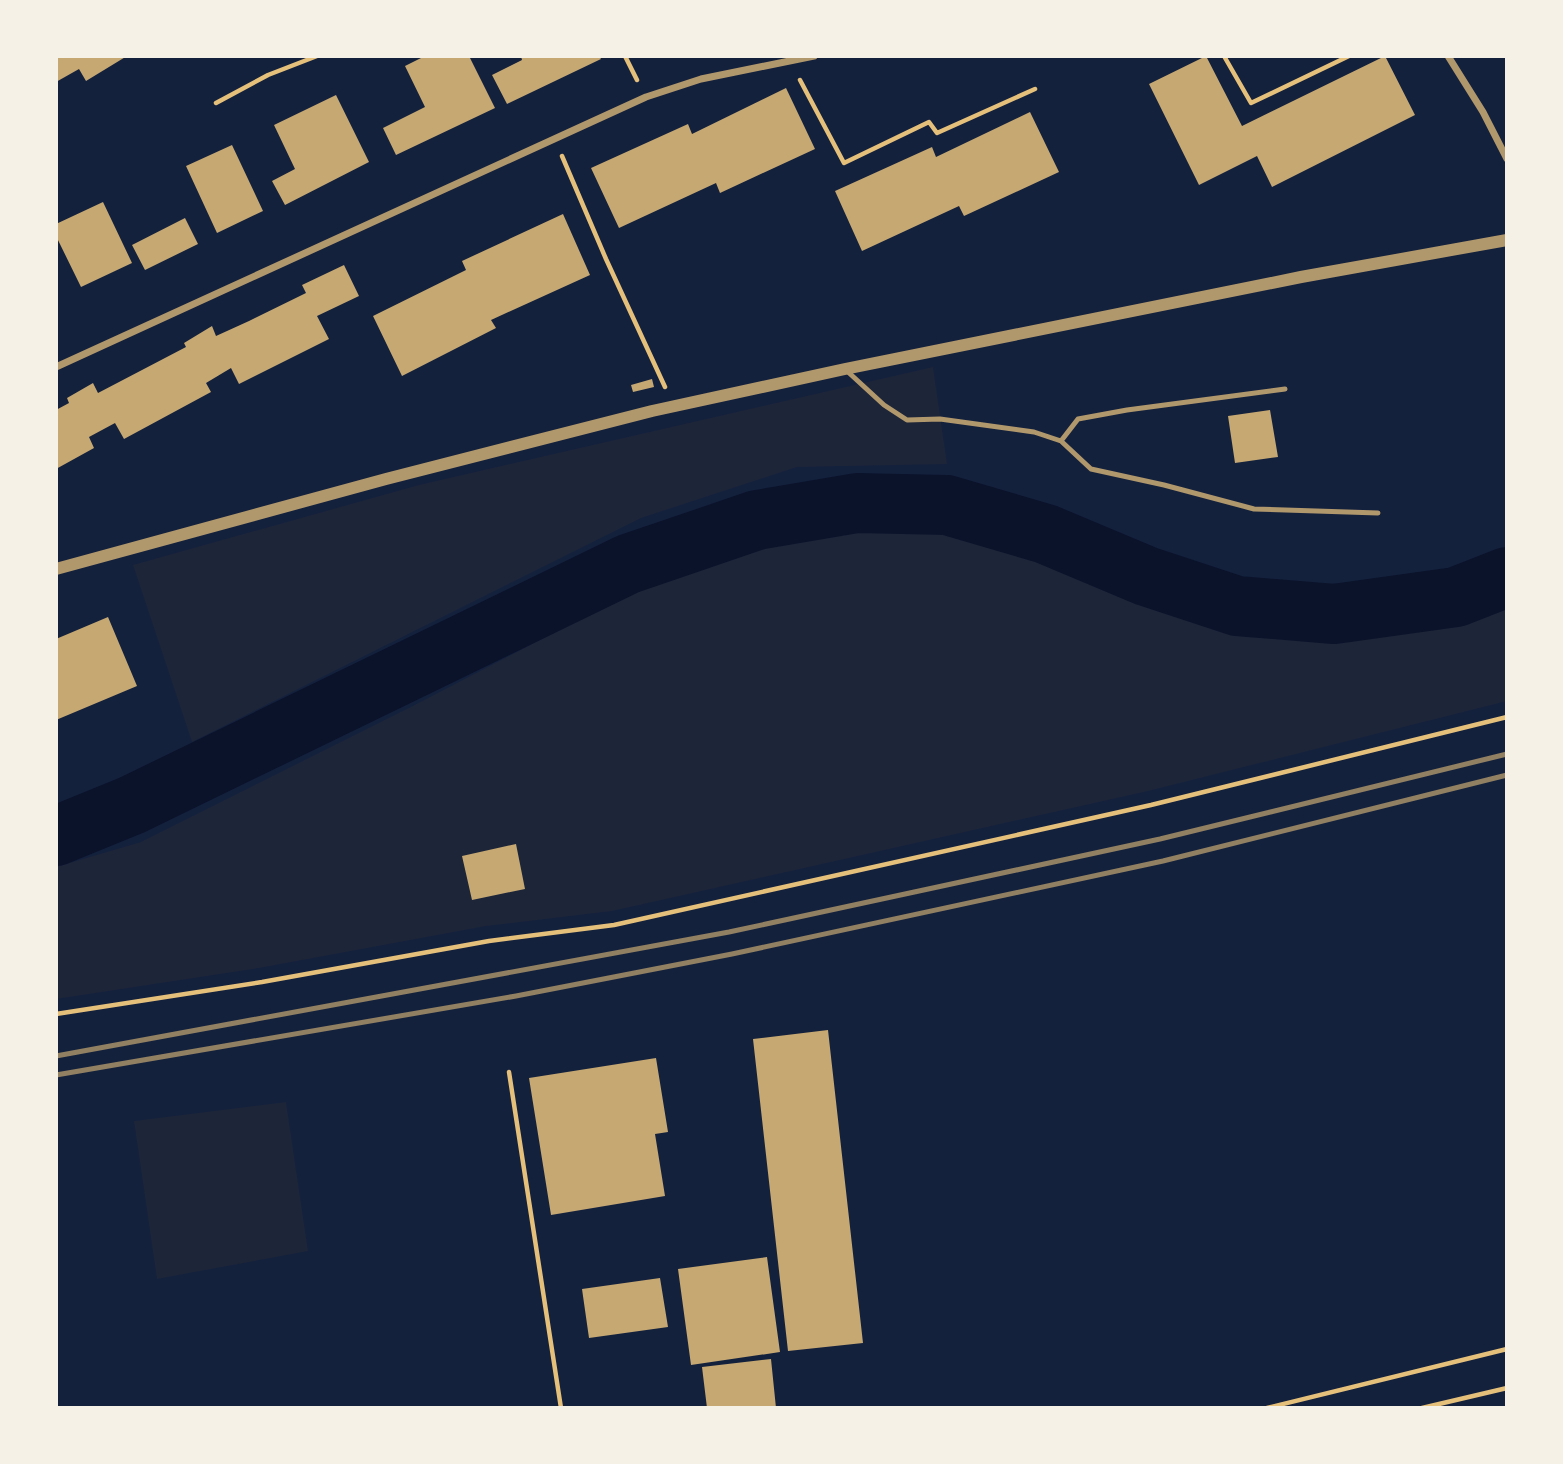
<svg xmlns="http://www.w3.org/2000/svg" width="1563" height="1464" font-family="Overpass,sans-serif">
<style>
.green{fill:#1d2539}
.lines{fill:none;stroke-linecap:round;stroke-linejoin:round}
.river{stroke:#0b132b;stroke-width:60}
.building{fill:#c6a872}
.path{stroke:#e5c07b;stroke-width:4.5}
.service{stroke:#b1986c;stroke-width:5}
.minor{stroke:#b1986c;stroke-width:7}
.tertiary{stroke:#b1986c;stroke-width:12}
.rail{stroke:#918062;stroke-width:5}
</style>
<rect width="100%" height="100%" fill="#14213d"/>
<path class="green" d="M933,367L947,464L797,467L641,518L192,742L133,565L419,485Z
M859,517L940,520L1035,545L1209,620L1332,634L1460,616L1507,603V701L1148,791L612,911L486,926L259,968L56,999V867L141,842L409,708L636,590L755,544Z
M286,1102L308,1251L157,1279L134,1121Z"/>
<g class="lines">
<path class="river" d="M56,836L132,805L628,564L757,520L857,503L947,505L1046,534L1146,576L1237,606L1334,614L1456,597L1507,577"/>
</g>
<path class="building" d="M56,56H127L86,81L79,69L56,82Z
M425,56H469L495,108L396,155L383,128L425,107L405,66Z
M521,56H599L601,59L507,104L492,75L522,60Z
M1206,56L1242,126L1385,56L1415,115L1272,187L1257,156L1199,185L1149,84Z
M786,88L815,149L720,193L716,183L619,228L591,168L688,124L692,134Z
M336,95L369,162L285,205L272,181L295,169L274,125Z
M1030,112L1059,172L964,216L959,206L862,251L835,191L932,147L936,157Z
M232,145L263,211L217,233L186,166Z
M103,202L132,263L81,287L56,236V224Z
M563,214L590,275L491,320L496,328L402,376L373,316L466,270L462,261Z
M185,218L198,244L145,270L132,245Z
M344,265L359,296L317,316L329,339L239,384L231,368L206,383L211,392L124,439L115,423L89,437L94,448L56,469V410L69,403L67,398L93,383L98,393L186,347L184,343L212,326L216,336L249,321L306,293L302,285Z
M652,379L654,387L633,392L631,385Z
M1270,410L1278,457L1235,463L1228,416Z
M108,617L137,686L56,720V639Z
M516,844L525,889L472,900L462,856Z
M828,1030L863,1343L788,1351L753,1039Z
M656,1058L668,1132L655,1134L665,1196L551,1215L529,1078Z
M767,1257L780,1352L691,1365L678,1269Z
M660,1278L668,1327L589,1338L582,1289Z
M771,1359L776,1408H707L702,1367Z"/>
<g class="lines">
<path class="path" d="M625,56L637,80
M1224,56L1251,103L1349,56
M800,80L844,163L929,122L937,133L1035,89
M216,103L268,75L317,56
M562,156L606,259L665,387
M56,1014L262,982L489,941L614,925L1151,805L1507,717
M509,1072L561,1408
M1267,1408L1507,1349
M1422,1408L1507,1388"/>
<path class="service" d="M847,371L884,405L907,420L940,419L1034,432L1061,441L1091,469L1164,485L1254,509L1378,513
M1061,441L1078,419L1127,410L1285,389"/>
<path class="minor" d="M1448,56L1483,112L1507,159
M56,367L646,97L701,79L814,56"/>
<path class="tertiary" d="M56,569L386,479L652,411L845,369L1301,277L1507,240"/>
<path class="rail" d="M56,1056L729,932L1160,839L1507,754
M56,1075L516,996L732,954L1163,861L1507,775"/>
</g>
<rect width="1563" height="1464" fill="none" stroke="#f6f1e7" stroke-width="116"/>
</svg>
